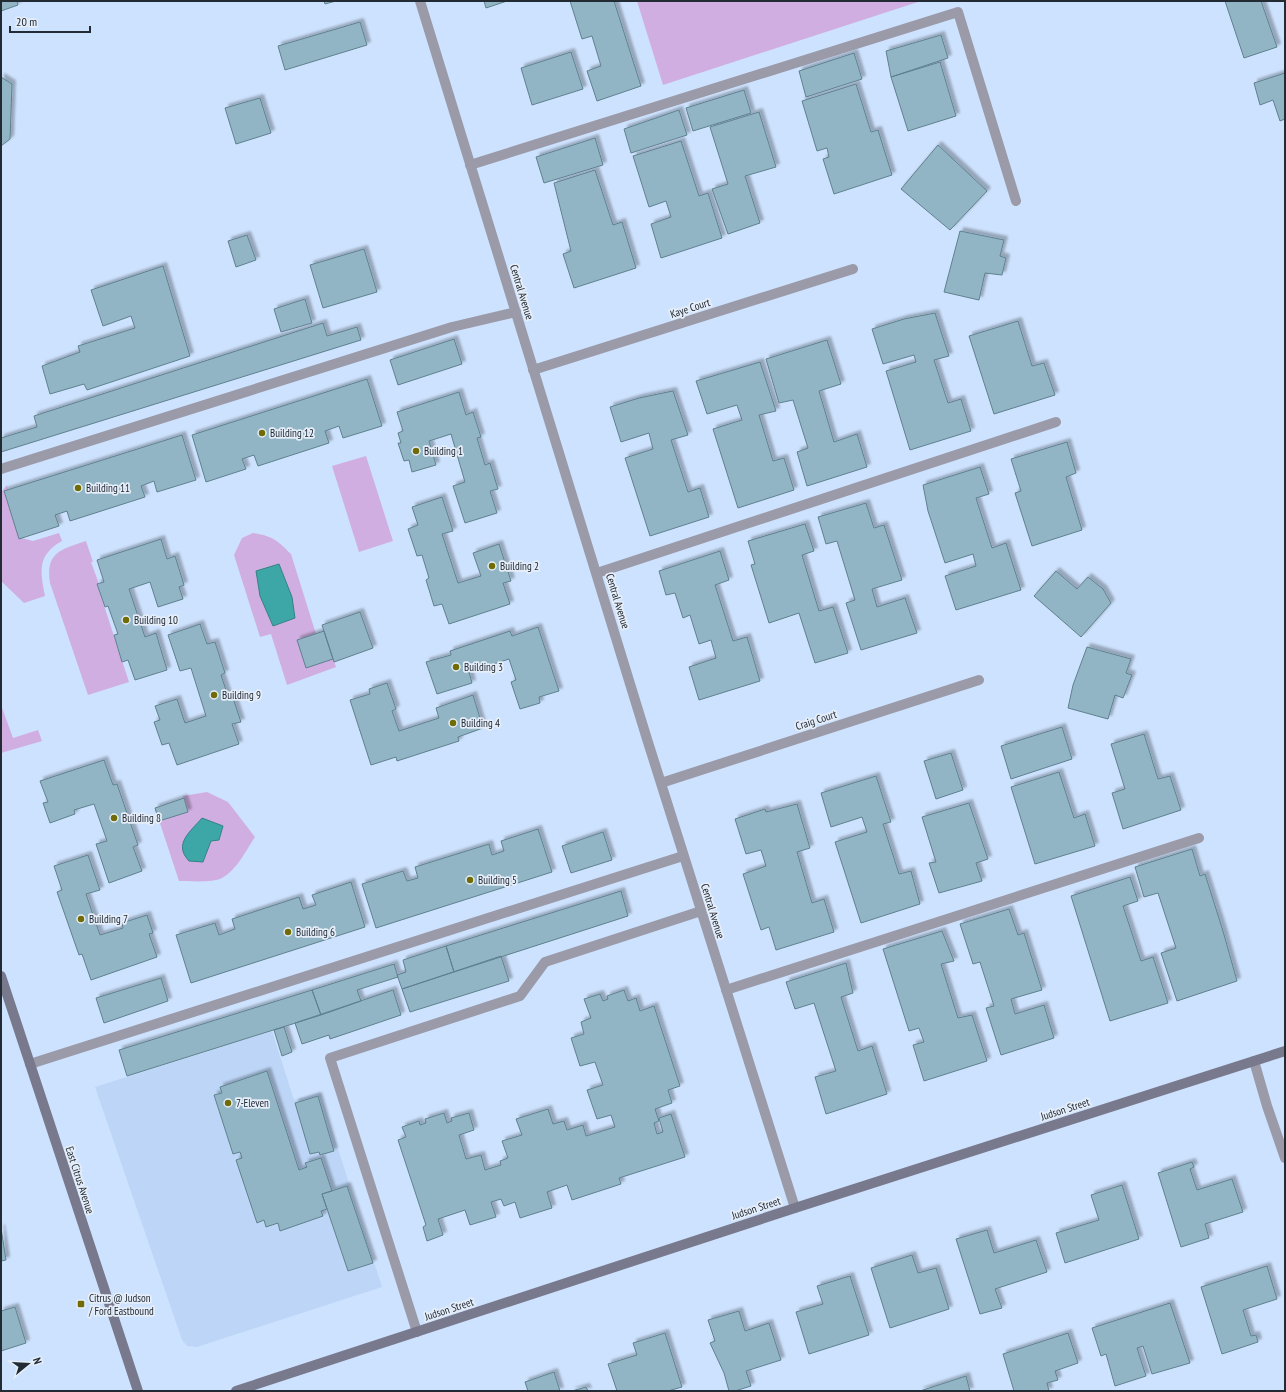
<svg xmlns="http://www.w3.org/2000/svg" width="1286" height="1392" font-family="'PT Sans Narrow',sans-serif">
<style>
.built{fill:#bdd6f7}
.green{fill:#d0aee1}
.water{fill:#3da7a7;stroke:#358284}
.building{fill:#91b5c4;stroke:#5f818f;filter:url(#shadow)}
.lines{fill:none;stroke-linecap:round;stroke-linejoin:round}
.service{stroke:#9a9aa8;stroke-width:10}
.minor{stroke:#9a9aa8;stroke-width:10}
.secondary{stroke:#79798d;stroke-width:10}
.poi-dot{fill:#716b06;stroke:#e5eef9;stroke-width:1.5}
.labels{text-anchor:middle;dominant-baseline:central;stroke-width:3.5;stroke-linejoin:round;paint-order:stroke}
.street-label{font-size:11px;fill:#222a34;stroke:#e5eef9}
.poi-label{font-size:11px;fill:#222a34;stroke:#e5eef9;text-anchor:start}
</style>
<defs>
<filter id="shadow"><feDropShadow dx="3.5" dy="-3.5" stdDeviation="1" flood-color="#0004"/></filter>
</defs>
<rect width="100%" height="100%" fill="#cde2fe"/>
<path class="built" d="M272,1031L294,1100L320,1092L382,1287L197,1347L187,1346L182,1340L95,1087Z"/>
<path class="green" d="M637,1H921L663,85Z
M366,456L393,541L359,552L332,466Z
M7,485L8,490L4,492L19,539L22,538L33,541L59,533L62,541C37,555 40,571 45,596L24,603L1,581V499L2,491Z
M253,533C273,536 277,540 291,554L316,634L324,631L336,667L287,685L271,634L260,637L234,555L242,538Z
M86,541L93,562H91L99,584H97L129,682L88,695L50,583C45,552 62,549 86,541Z
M1,705L13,738L38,730L42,741L1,753Z
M207,792L228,802L255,837C246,850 237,870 222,878C212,883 190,881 179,881L155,808L183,799V796Z"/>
<path class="water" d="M279,564L292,597L295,618L273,626L260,596L256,571Z
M202,818L223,826L219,840L211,841L203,862L189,861C173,844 190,832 202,818Z"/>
<path class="building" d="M1,1H17L18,5L1,11Z
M324,1H336L325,4Z
M484,1H507L486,8Z
M570,1H614L641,86L597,101L587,71L601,66L592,36L582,39Z
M1225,1H1261L1277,47L1244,58Z
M360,22L367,45L285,70L278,46Z
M941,35L948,58L891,77L886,51Z
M571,52L583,89L532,105L521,68Z
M854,53L862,79L806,97L799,71Z
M940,62L956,116L908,131L891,77Z
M1285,73V119L1280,121L1273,100L1260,105L1254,83Z
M1,77L12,84L10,139L1,146Z
M856,84L871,132L878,130L892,175L834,194L823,159L829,157L827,148L817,151L802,101Z
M744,90L751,113L693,131L686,108Z
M260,98L271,133L236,144L225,108Z
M679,110L687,135L631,153L624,129Z
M759,112L776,167L745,176L760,223L728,234L712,189L728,184L710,127Z
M595,138L603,165L544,183L536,157Z
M681,141L699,196L708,193L722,238L661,258L651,224L671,217L666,201L649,207L633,156Z
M938,145L987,191L950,230L901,189Z
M595,170L613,225L622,222L636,268L574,288L563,254L571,251L554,183Z
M960,231L1004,240L1000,256L1006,258L1002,275L985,273L979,300L944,292Z
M247,235L256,260L236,267L228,241Z
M364,249L377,292L323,308L310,265Z
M163,266L190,356L87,390L84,384L50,394L42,366L80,352L78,346L135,328L131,316L103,326L91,290Z
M305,299L312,323L281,332L274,309Z
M935,313L949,356L934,360L948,403L961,399L971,431L910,450L886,371L916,362L914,355L883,364L872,329L904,319Z
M1018,321L1032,366L1044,363L1055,395L994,414L969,336Z
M323,323L327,336L357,327L361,340L1,452V438L37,427L34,416Z
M454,339L462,364L398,385L390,360Z
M827,340L841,384L819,391L834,442L857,434L867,467L807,486L797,452L808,448L793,400L779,403L766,359Z
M760,362L776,411L759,415L773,461L784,458L794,490L738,508L713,429L742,420L737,405L707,414L696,381Z
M367,379L382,426L343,438L339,426L325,431L329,443L258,466L254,455L242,459L246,469L206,482L192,435Z
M673,391L688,435L671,440L688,492L700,488L709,517L650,536L625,458L653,449L649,433L621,442L610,407L639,398Z
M459,392L466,415L473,412L481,437L477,438L485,465L490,463L498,489L490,491L497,513L465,523L453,486L465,482L451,434L429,441L436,465L412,472L409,460L404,461L398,443H401L398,433L403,431L397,412Z
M182,435L196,480L157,492L154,481L141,486L145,497L70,521L67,511L55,515L59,526L19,539L4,491Z
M1067,442L1076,473L1066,477L1082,530L1032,546L1015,493L1021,491L1011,459Z
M980,467L989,494L976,498L992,548L1006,543L1021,590L956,610L945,576L976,566L973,554L945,563L928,511L923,485Z
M442,497L453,531L442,534L458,583L481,576L473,553L499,544L511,581L503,583L510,604L449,624L442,604L434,606L426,580L429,578L422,555L417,556L408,529L418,525L412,507Z
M866,503L874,528L884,525L902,580L872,589L877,607L905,598L917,633L861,650L846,603L855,600L837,541L826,544L818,517Z
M805,524L814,551L802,555L819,611L833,607L848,653L815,663L799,613L769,623L751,565L755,564L748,541Z
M161,539L167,559L175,556L184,585L179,587L183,599L158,607L150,582L129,589L145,637L156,633L167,670L135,680L128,660L122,662L114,635L118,634L108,606L105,607L97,584L104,582L97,560Z
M720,551L729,580L715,585L733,641L747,637L760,681L699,700L689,667L716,658L711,640L699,644L690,615L683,618L675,593L666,595L659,571Z
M1056,571L1077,589L1088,577L1103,589L1111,603L1081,637L1034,596Z
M360,612L373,648L334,662L322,625Z
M200,624L207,644L215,642L225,673L221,675L228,696L232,695L241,722L232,724L239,744L177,765L169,743L162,745L154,722L160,720L155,706L177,699L185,723L206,716L191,668L180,671L168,635Z
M538,627L559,691L539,697L540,703L520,709L511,682L516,680L509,659L469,672L472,683L437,694L426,662L451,655L450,651L510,631L512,636Z
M324,631L333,659L306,668L297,640Z
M1087,647L1131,659L1126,673L1132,675L1123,698L1115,695L1108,719L1068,708L1073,685Z
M387,683L396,709L392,711L399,731L439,718L436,708L473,695L483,728L458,737L459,741L397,761L396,757L371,765L350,700L370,694L369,689Z
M1062,727L1072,759L1011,779L1001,746Z
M1144,734L1158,779L1170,776L1181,810L1123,829L1112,793L1125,789L1111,744Z
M951,753L963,790L936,799L924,761Z
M104,760L113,785L117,784L138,845L133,847L142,871L109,883L96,844L107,841L94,804L74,810L75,814L50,823L43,803L48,802L40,781Z
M1059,772L1074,818L1085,814L1095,846L1035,864L1011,787Z
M876,776L891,822L883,824L899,874L911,871L920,904L861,923L835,842L867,832L862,817L831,827L821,793Z
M184,798L188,812L159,821L155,808Z
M969,803L988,859L976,863L982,881L939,893L929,863L936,862L922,817Z
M797,804L810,848L797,852L812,903L824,899L834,932L776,950L769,927L761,930L743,874L766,866L761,850L746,854L735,819L765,809L766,812Z
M538,829L552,872L376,928L362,884L403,871L407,881L418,878L415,867L489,844L492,855L504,851L501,841Z
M603,832L612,860L571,873L562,846Z
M1192,849L1200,876L1205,874L1223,931L1237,981L1177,1001L1161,953L1176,948L1158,893L1144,897L1135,867Z
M88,855L100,890L86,894L100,935L123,928L122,923L147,915L153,933L149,934L157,957L91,980L82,954L79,955L57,892L62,890L54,866Z
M1130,877L1138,901L1123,906L1141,961L1153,957L1168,1003L1110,1021L1071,896Z
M351,882L365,927L191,983L176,935L215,923L219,935L235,929L232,919L299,897L303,909L316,905L312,895Z
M621,891L628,916L454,972L446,946Z
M1009,909L1018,935L1024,933L1042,990L1011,999L1015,1014L1044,1005L1054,1038L1001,1055L986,1008L994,1006L980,962L973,964L960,924Z
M942,931L954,961L941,964L958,1018L972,1015L987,1061L924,1081L913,1045L924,1042L919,1028L909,1031L883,949Z
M446,946L454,972L402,989L397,975L406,972L403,960Z
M501,956L509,981L410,1012L402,989Z
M846,963L853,993L841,997L858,1051L872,1046L887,1094L826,1114L815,1077L836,1071L814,1003L795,1009L786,982Z
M394,964L398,977L357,990L361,1001L321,1015L312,990Z
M161,978L168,1001L104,1023L96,998Z
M312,990L321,1015L127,1076L119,1050Z
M393,990L401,1015L330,1039L329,1035L302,1044L295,1023Z
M624,990L628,1001L636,998L640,1011L654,1006L680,1086L668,1090L672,1103L655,1109L659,1121L654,1123L657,1134L663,1132L659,1118L671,1114L685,1157L619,1178L621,1184L572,1200L567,1185L547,1192L552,1208L520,1218L515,1202L504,1206L501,1199L491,1202L496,1217L470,1225L465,1210L438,1219L443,1235L427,1241L423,1227L426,1225L398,1140L406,1137L402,1127L419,1121L420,1125L426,1123L425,1119L444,1113L447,1123L452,1121L451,1118L469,1113L474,1130L459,1135L466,1159L481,1155L485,1170L501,1165L500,1161L508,1158L502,1141L522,1135L516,1119L548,1109L553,1124L564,1121L567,1130L583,1125L586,1136L615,1127L611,1115L597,1119L587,1090L603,1085L595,1062L580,1066L571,1038L584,1034L581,1022L591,1018L584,999L600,994L603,1001L608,999L607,996Z
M284,1027L292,1052L282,1056L274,1030Z
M267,1071L299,1170L307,1167L305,1163L321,1158L332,1191L322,1194L327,1209L321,1211L323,1216L280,1231L278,1223L266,1227L264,1220L257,1223L236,1160L242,1158L240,1152L233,1154L214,1095L222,1093L220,1087Z
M318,1096L334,1151L320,1155L319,1152L310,1154L295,1103Z
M1192,1162L1194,1167L1190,1169L1197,1190L1232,1179L1243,1212L1205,1224L1209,1238L1181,1247L1158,1173Z
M1122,1185L1139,1239L1065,1263L1056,1233L1099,1220L1091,1195Z
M347,1186L373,1263L348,1271L322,1194Z
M1,1228L6,1260L1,1261Z
M987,1230L994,1253L1036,1240L1047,1272L995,1289L1002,1308L980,1314L956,1239Z
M912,1255L918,1273L936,1268L949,1309L890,1328L871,1268Z
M1267,1266L1277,1299L1243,1310L1251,1336L1256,1335L1258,1342L1222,1354L1201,1287Z
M850,1276L869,1335L809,1354L796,1312L823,1304L817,1286Z
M1170,1303L1190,1363L1152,1374L1143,1346L1137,1348L1146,1376L1115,1386L1106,1354L1101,1356L1092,1328Z
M15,1307L26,1343L1,1351V1311Z
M739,1311L745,1331L769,1323L781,1360L746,1371L751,1386L735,1391H729L724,1373L710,1343L715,1341L708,1320Z
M665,1333L682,1387L668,1391H617L608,1364L637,1355L633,1343Z
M1068,1333L1078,1363L1055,1371L1058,1380L1047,1383L1049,1391H1014L1003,1354Z
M554,1372L560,1391H528L525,1382Z
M966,1376L970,1391H920Z
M586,1387L588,1391H572Z"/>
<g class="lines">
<path class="service" d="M470,165L958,12L1016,201
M1,469L452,327L516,312
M597,573L1056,422
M726,990L1199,838
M30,1064L683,856
M417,1332L330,1058L520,996L545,962L701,911"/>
<path class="minor" d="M420,1L647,739L795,1208
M533,370L853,269
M661,783L979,680
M1254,1061L1267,1106L1285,1158"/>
<path class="secondary" d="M1,976L138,1391
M236,1391L795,1208L1285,1051"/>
</g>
<g class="poi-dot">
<circle cx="262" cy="433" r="4"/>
<circle cx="416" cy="451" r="4"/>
<circle cx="78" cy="488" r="4"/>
<circle cx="492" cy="566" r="4"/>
<circle cx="126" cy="620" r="4"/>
<circle cx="456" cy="667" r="4"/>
<circle cx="214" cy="695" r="4"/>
<circle cx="453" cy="723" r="4"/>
<circle cx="114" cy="818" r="4"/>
<circle cx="470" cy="880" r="4"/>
<circle cx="81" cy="919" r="4"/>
<circle cx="288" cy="932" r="4"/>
<circle cx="228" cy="1103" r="4"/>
<rect x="77" y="1300" width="8" height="8" rx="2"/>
</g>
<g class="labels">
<g class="street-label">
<text transform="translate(522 292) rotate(73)">Central Avenue</text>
<text transform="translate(690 308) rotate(-18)">Kaye Court</text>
<text transform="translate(618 601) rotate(73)">Central Avenue</text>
<text transform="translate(816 720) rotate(-18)">Craig Court</text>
<text transform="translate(713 911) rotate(73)">Central Avenue</text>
<text transform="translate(1065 1109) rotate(-18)">Judson Street</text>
<text transform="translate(80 1180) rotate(72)">East Citrus Avenue</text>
<text transform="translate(756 1208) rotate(-18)">Judson Street</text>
<text transform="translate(449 1309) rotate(-18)">Judson Street</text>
</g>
<g class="poi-label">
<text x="270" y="433">Building 12</text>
<text x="424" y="451">Building 1</text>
<text x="86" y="488">Building 11</text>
<text x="500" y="566">Building 2</text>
<text x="134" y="620">Building 10</text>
<text x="464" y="667">Building 3</text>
<text x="222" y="695">Building 9</text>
<text x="461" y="723">Building 4</text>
<text x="122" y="818">Building 8</text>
<text x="478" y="880">Building 5</text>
<text x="89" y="919">Building 7</text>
<text x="296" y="932">Building 6</text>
<text x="236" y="1103">7-Eleven</text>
<text x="89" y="1298">Citrus @ Judson<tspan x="89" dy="13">/ Ford Eastbound</tspan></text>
</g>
</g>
<rect width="1286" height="1392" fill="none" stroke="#222a34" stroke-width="4"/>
<g transform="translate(28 1364) rotate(72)" stroke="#e5eef9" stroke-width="3" paint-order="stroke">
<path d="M0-3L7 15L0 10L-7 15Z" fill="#222a34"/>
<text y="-6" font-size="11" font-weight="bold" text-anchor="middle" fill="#222a34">N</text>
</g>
<path d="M10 26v6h80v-6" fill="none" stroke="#222a34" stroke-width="2"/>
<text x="16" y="26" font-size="12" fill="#222a34" stroke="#e5eef9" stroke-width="3" paint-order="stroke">20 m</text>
</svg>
